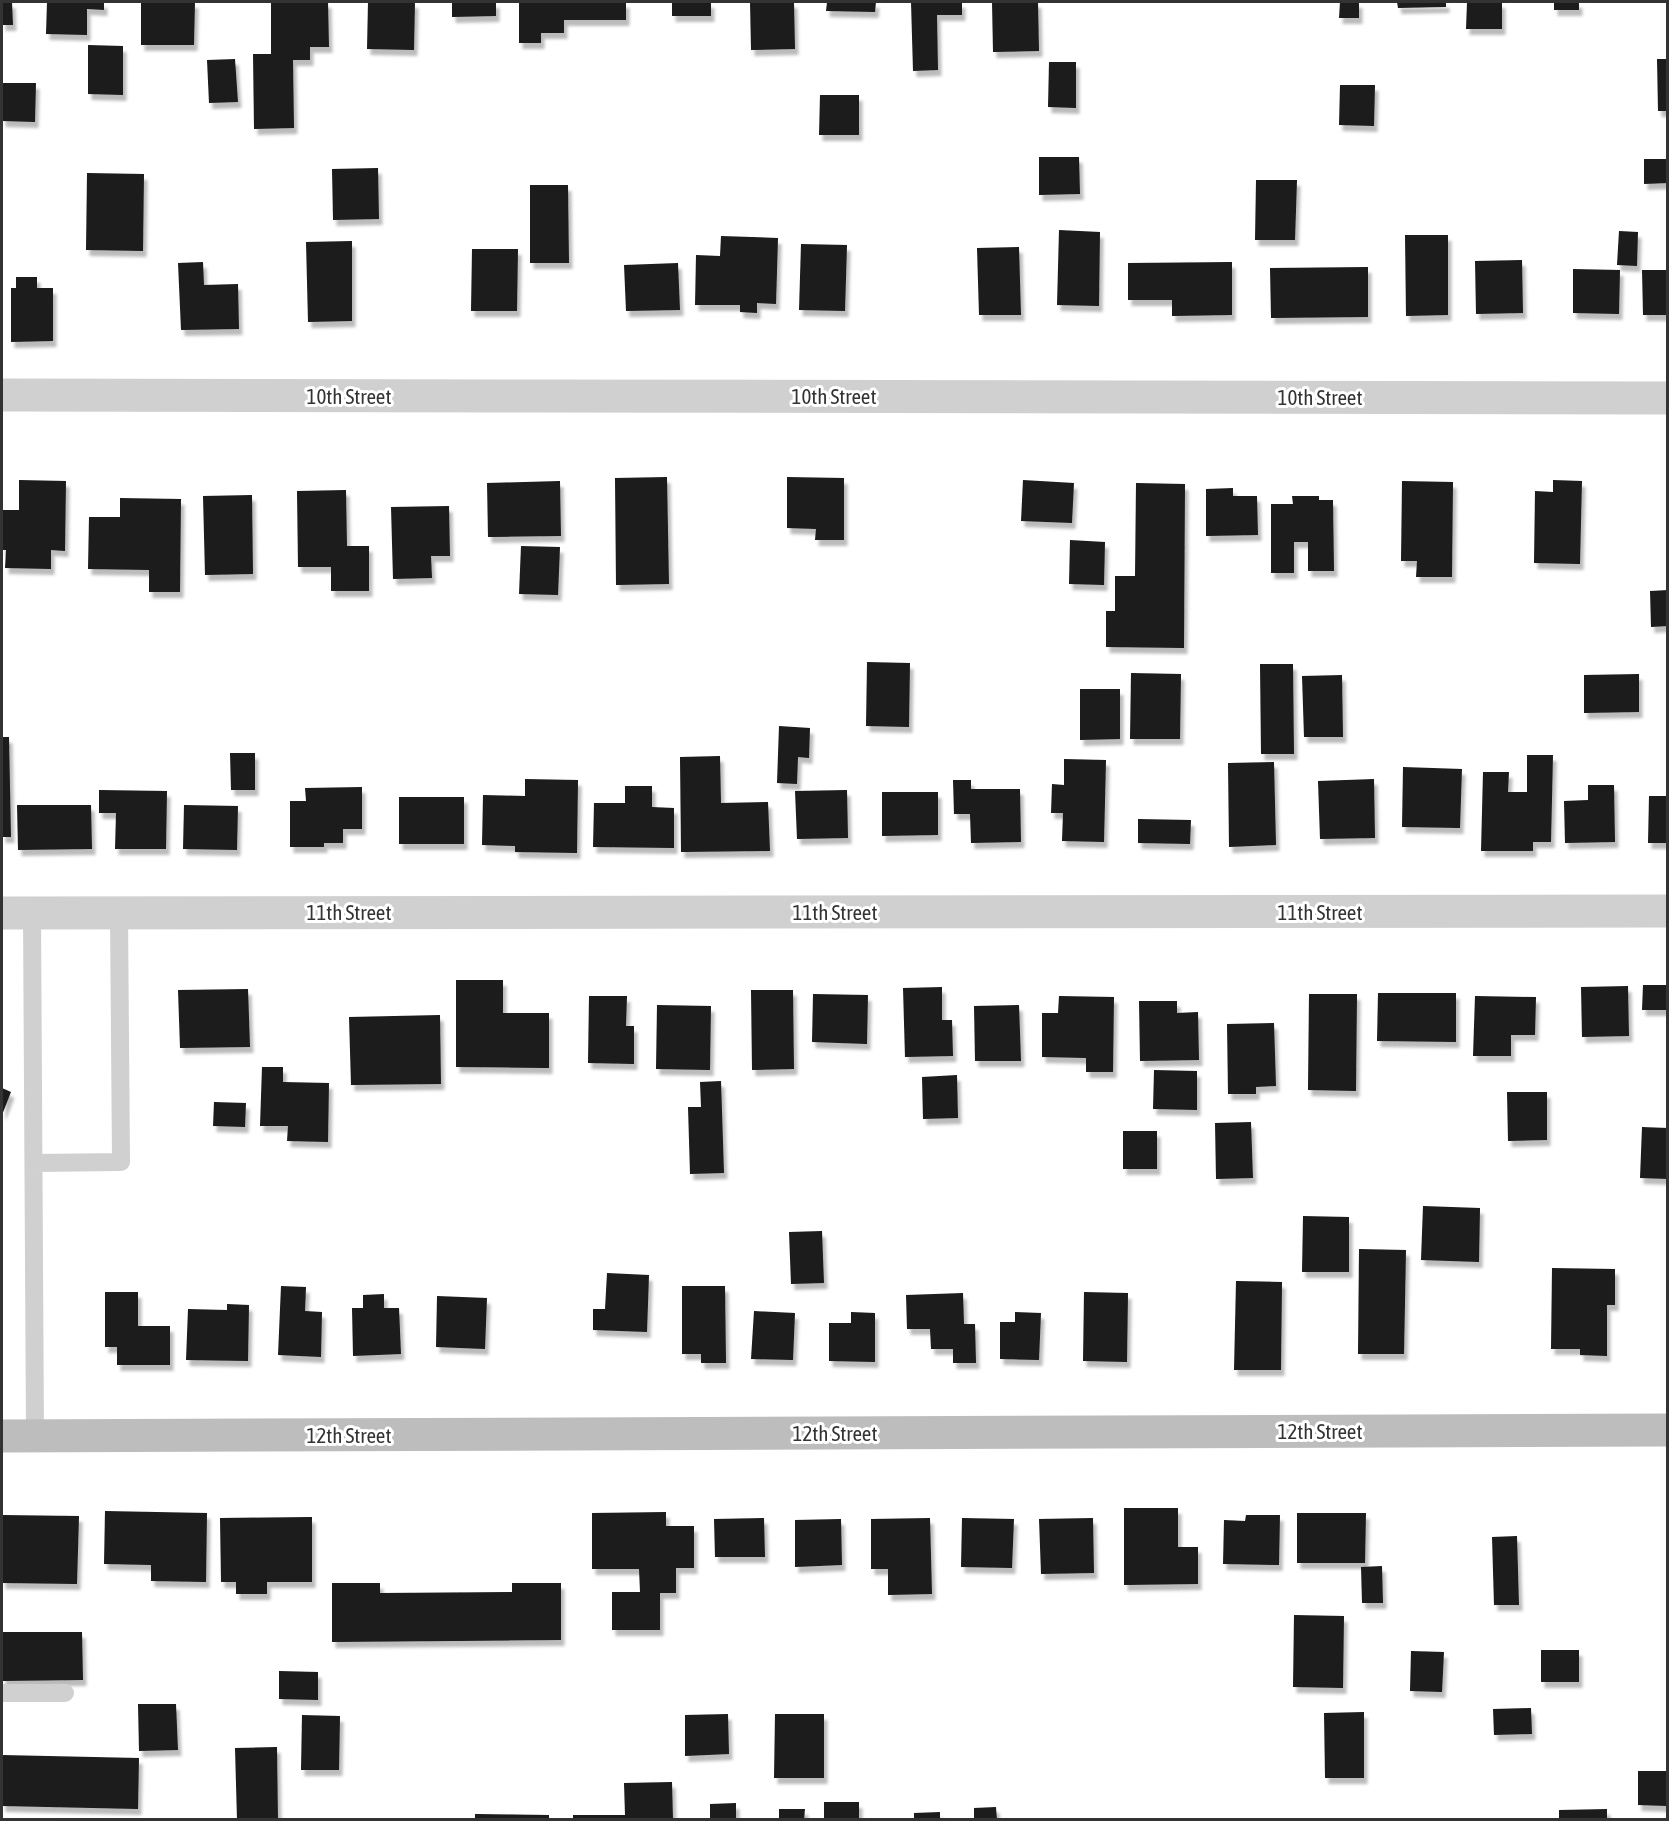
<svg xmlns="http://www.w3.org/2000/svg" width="1669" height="1821" font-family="'Asap Condensed',sans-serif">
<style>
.building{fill:#1a1a1a;filter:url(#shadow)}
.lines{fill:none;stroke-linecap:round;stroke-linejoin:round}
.lane{stroke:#d0d0d0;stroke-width:18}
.street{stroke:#d0d0d0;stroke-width:33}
.secondary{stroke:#bdbdbd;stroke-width:33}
.labels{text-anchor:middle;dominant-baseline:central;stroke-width:6;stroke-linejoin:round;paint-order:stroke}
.street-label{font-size:21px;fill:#333;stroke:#fff}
</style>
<defs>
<filter id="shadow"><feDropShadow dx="3.5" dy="6" stdDeviation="1.5" flood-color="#0004"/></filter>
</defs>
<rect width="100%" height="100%" fill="#fff"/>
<path class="building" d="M2,2H12L13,25H2Z
M47,2H104V10L87,9V35L46,34Z
M141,2H195L194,45H141Z
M271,2H328L329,47H310V60H293L294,128L254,129L253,54H271Z
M368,2H415L414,50L367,49Z
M452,2H496V16L452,17Z
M519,2H626V20H564V33H541V43H519Z
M672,2H711V16H672Z
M750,2H794L795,49L751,50Z
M827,2H876L875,12L826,11Z
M911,2H962V15H937L938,70L913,71Z
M992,2H1038L1039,51L993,52Z
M1340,2H1359V18H1339Z
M1397,2H1446V7L1398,8Z
M1467,2H1502V29H1466Z
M1554,2H1579V10H1554Z
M88,45L123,46V95L88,94Z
M235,59L238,102L209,103L207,60Z
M1657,59H1668V111H1658Z
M1049,62H1076V108L1048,107Z
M2,83H36L35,122L2,121Z
M1340,85H1375L1374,126L1339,125Z
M820,95H859V135H819Z
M1039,157H1079L1080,194L1039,195Z
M1644,159H1668V183L1644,184Z
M378,168L379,219L333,220L332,169Z
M87,173L144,174L143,251L86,250Z
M1256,180H1297L1295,240H1255Z
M530,185H568L569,263H530Z
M1059,230L1100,232L1099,306L1057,305Z
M1619,231L1638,232L1637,266L1617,265Z
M1405,235H1448V315L1406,316Z
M721,236L778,238L776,304L757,303V313L740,312V305H695L696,255L720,256Z
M352,241V321L308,322L306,242Z
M801,244L847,245L845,311L799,310Z
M1019,247L1021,315H979L977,248Z
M472,249H518L517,311H471Z
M1522,260L1523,313L1476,314L1475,261Z
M203,262L204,285L238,284L239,329L181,330L178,263Z
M1232,262V315L1172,316V300H1128V263Z
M678,263L680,310L626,311L624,265Z
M1368,267V317L1271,318L1270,268Z
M1573,269L1620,270L1619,314L1573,313Z
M1642,270H1668V315H1643Z
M16,277H37V288H53V341L11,342V288H16Z
M667,477L669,584L616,585L615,478Z
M787,477L844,478V540H815L816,529L787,528Z
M19,480L66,481L65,551L51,550V569L5,568L6,550H2V510H19Z
M1023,480L1074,483L1072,523L1021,521Z
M1553,480L1582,481L1580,564L1534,563L1535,491L1553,492Z
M560,481L561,536L488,537L487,483Z
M1402,481L1453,482L1452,577H1416L1417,561H1401Z
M1136,483L1185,484L1184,648L1106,647V611H1115V576H1135Z
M1233,488V496H1257L1258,535L1206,536V489Z
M346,490L347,546H369V591H331V567H298L297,491Z
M252,495L253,574L205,575L203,496Z
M1292,496H1319V500H1333L1334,571H1308V542H1294V573H1271V504H1293Z
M120,498L181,499L180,592H149V570L88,569L89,517H120Z
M449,506L450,556H431L432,578L393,579L391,507Z
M1070,540L1105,542L1104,585L1069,584Z
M521,546L560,547L558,595L519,594Z
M1668,590V626L1651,627L1650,591Z
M867,662L910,663L909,727L866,726Z
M1260,664H1293L1294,754H1261Z
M1131,673L1181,674L1180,739H1130Z
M1639,674V712L1584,713V675Z
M1342,675L1343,737H1304L1302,676Z
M1080,689H1120V739L1080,740Z
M779,726L810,728L809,758L798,757L797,784L777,783Z
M2,737H9L11,837H2Z
M230,753H255V790H231Z
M1527,755H1553L1551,842H1533V851H1481L1483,772H1509L1508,792H1527Z
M720,756L721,803L768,802L770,851L681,852L680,757Z
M1064,759L1106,760L1104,842L1062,841L1063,813H1051L1052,784L1064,785Z
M1274,762L1276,845L1229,847L1228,763Z
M1403,767L1462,769L1460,828L1402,827Z
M525,779L578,780L577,853L515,852V846L482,845L483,795L525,796Z
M1374,779L1375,838L1320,839L1318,781Z
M953,780H971V789H1020L1021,842L971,843L970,814H954Z
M1588,785H1614L1615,842L1565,843L1564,801L1588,800Z
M625,786H652V807L674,808V848L593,847L594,803H625Z
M362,787V829H343V843H324V847H290V801H306L305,788Z
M99,790L167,791L166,849H115L116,813H99Z
M847,790L848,838L797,839L795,791Z
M882,792H938V835L882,836Z
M1649,796H1668V843H1648Z
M399,797H464V844H399Z
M17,805H91L92,849L18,850Z
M184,805L238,806L237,850L183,849Z
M1138,819L1191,820L1190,844L1138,843Z
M456,980H503V1013H549V1068L456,1067Z
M1643,985H1668V1010H1642Z
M1628,986L1629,1036L1582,1037L1581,987Z
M942,987V1020H952L953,1056L905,1057L903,988Z
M248,989L250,1047L180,1048L178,990Z
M751,990H793L794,1069L752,1070Z
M1378,993H1456V1042L1377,1041Z
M813,994L868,995L867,1044L812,1042Z
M1309,994H1357L1356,1091L1308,1090Z
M589,996H627L626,1026H634V1064L588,1063Z
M1059,996L1114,997L1113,1072H1086V1058L1042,1057V1013H1058Z
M1475,996L1536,997L1535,1035H1511V1056H1473Z
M1139,1001H1177V1013L1198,1012L1199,1060L1140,1061Z
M657,1005L711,1006L710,1070L656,1069Z
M1019,1005L1021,1061H975L974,1006Z
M440,1015L441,1084L351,1085L349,1017Z
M1274,1023L1276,1086L1256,1087V1094H1228L1227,1024Z
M262,1067H283V1082L329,1083L328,1142L287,1141L288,1126H260Z
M1154,1070L1197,1071V1110L1153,1109Z
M957,1075L958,1118L923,1119L922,1077Z
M721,1081L724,1173L690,1174L688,1107H701L700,1082Z
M2,1088L11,1092L2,1115Z
M1507,1092H1547V1140L1508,1141Z
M214,1102L246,1103L245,1127L213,1126Z
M1251,1122L1253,1178L1216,1179L1215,1123Z
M1642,1127L1668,1128V1179L1640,1178Z
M1123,1131H1157V1169H1123Z
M1423,1206L1480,1208L1479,1262L1421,1260Z
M1303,1216L1349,1217V1272H1302Z
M822,1231L824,1283L791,1284L789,1232Z
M1359,1249L1406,1250L1404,1354H1358Z
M1552,1268L1615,1269V1305H1607V1356L1580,1355V1349H1551Z
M607,1273L649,1275L647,1332L593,1330V1309H605Z
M1236,1281L1282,1282L1281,1370H1234Z
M281,1286L306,1287L305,1311L322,1312L321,1357L278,1355Z
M682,1286H725L726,1363H701V1354H682Z
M105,1292H138V1326H170V1365H117V1347H105Z
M1084,1292L1128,1293L1127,1362L1083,1361Z
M963,1293L964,1324H975L976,1363H953V1349H931L930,1329H907L906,1295Z
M384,1294V1308H399L401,1354L353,1356L352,1308H363V1295Z
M437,1296L487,1298L485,1349L436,1347Z
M227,1304L249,1305L248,1361L186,1360L188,1309L227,1310Z
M754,1311L795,1313L793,1360L751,1359Z
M851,1312L875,1313V1362L829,1361V1323H851Z
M1015,1312L1041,1313L1039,1360L1000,1359V1322H1015Z
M1124,1508H1178V1547H1198V1584L1124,1585Z
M105,1511L207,1513L206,1582L151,1581V1565L104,1564Z
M666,1512V1526H694V1568H676V1593H660V1630H612V1592H640L639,1569H592V1513Z
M1297,1513H1366L1365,1563H1297Z
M2,1515L79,1516L77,1584L2,1583Z
M1246,1515H1280L1279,1565L1223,1564L1224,1520L1245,1521Z
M312,1517V1582H267V1594H236V1582H221L220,1518Z
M764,1518L765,1557H715L714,1519Z
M930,1518L932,1594L888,1595V1569H871V1519Z
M962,1518L1014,1519L1012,1568L961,1567Z
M1093,1518L1094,1573L1041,1574L1039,1519Z
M841,1519L842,1565L795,1567V1520Z
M1517,1536L1519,1605H1494L1492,1537Z
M1382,1566L1383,1603H1362L1361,1567Z
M332,1583H380V1593L512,1592V1583H561V1640L332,1642Z
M1294,1615L1344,1616L1343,1688L1293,1687Z
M2,1632H82L83,1680L2,1681Z
M1541,1650H1579V1682H1541Z
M1411,1651L1444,1652L1442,1692L1410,1691Z
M279,1671L318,1672V1700L279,1699Z
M138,1704H176L178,1750L139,1751Z
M1531,1708L1532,1734L1494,1735L1493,1709Z
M1364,1712V1778H1325L1324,1713Z
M728,1714L729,1754L685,1756V1715Z
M775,1714H824V1778H774Z
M302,1715L340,1716L339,1770H301Z
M277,1747L278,1820H237L235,1748Z
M2,1755L139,1758L138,1809L2,1806Z
M1638,1771H1667V1806L1638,1805Z
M672,1782L673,1820H573V1815H625L624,1783Z
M824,1802H859V1820H824Z
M736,1803V1820H710V1804Z
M996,1807L997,1820H974V1808Z
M779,1809H805L804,1820H779Z
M1607,1809V1820H1559V1810Z
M940,1812V1820H914V1813Z
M475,1814L549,1815V1820H475Z"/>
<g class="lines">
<path class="lane" d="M32,913L35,1436
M34,1163L121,1162L119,913
M2,1693H65"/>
<path class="street" d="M2,395L1668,398
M2,913L1668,911"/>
<path class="secondary" d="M2,1436L1668,1430"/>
</g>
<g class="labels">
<g class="street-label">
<text x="349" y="396">10th Street</text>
<text x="834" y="396">10th Street</text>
<text x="1320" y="397">10th Street</text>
<text x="349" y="912">11th Street</text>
<text x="835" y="912">11th Street</text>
<text x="1320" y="912">11th Street</text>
<text x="1320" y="1431">12th Street</text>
<text x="835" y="1433">12th Street</text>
<text x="349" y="1435">12th Street</text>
</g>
</g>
<rect width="1669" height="1821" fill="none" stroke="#333333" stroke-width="6"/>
</svg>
